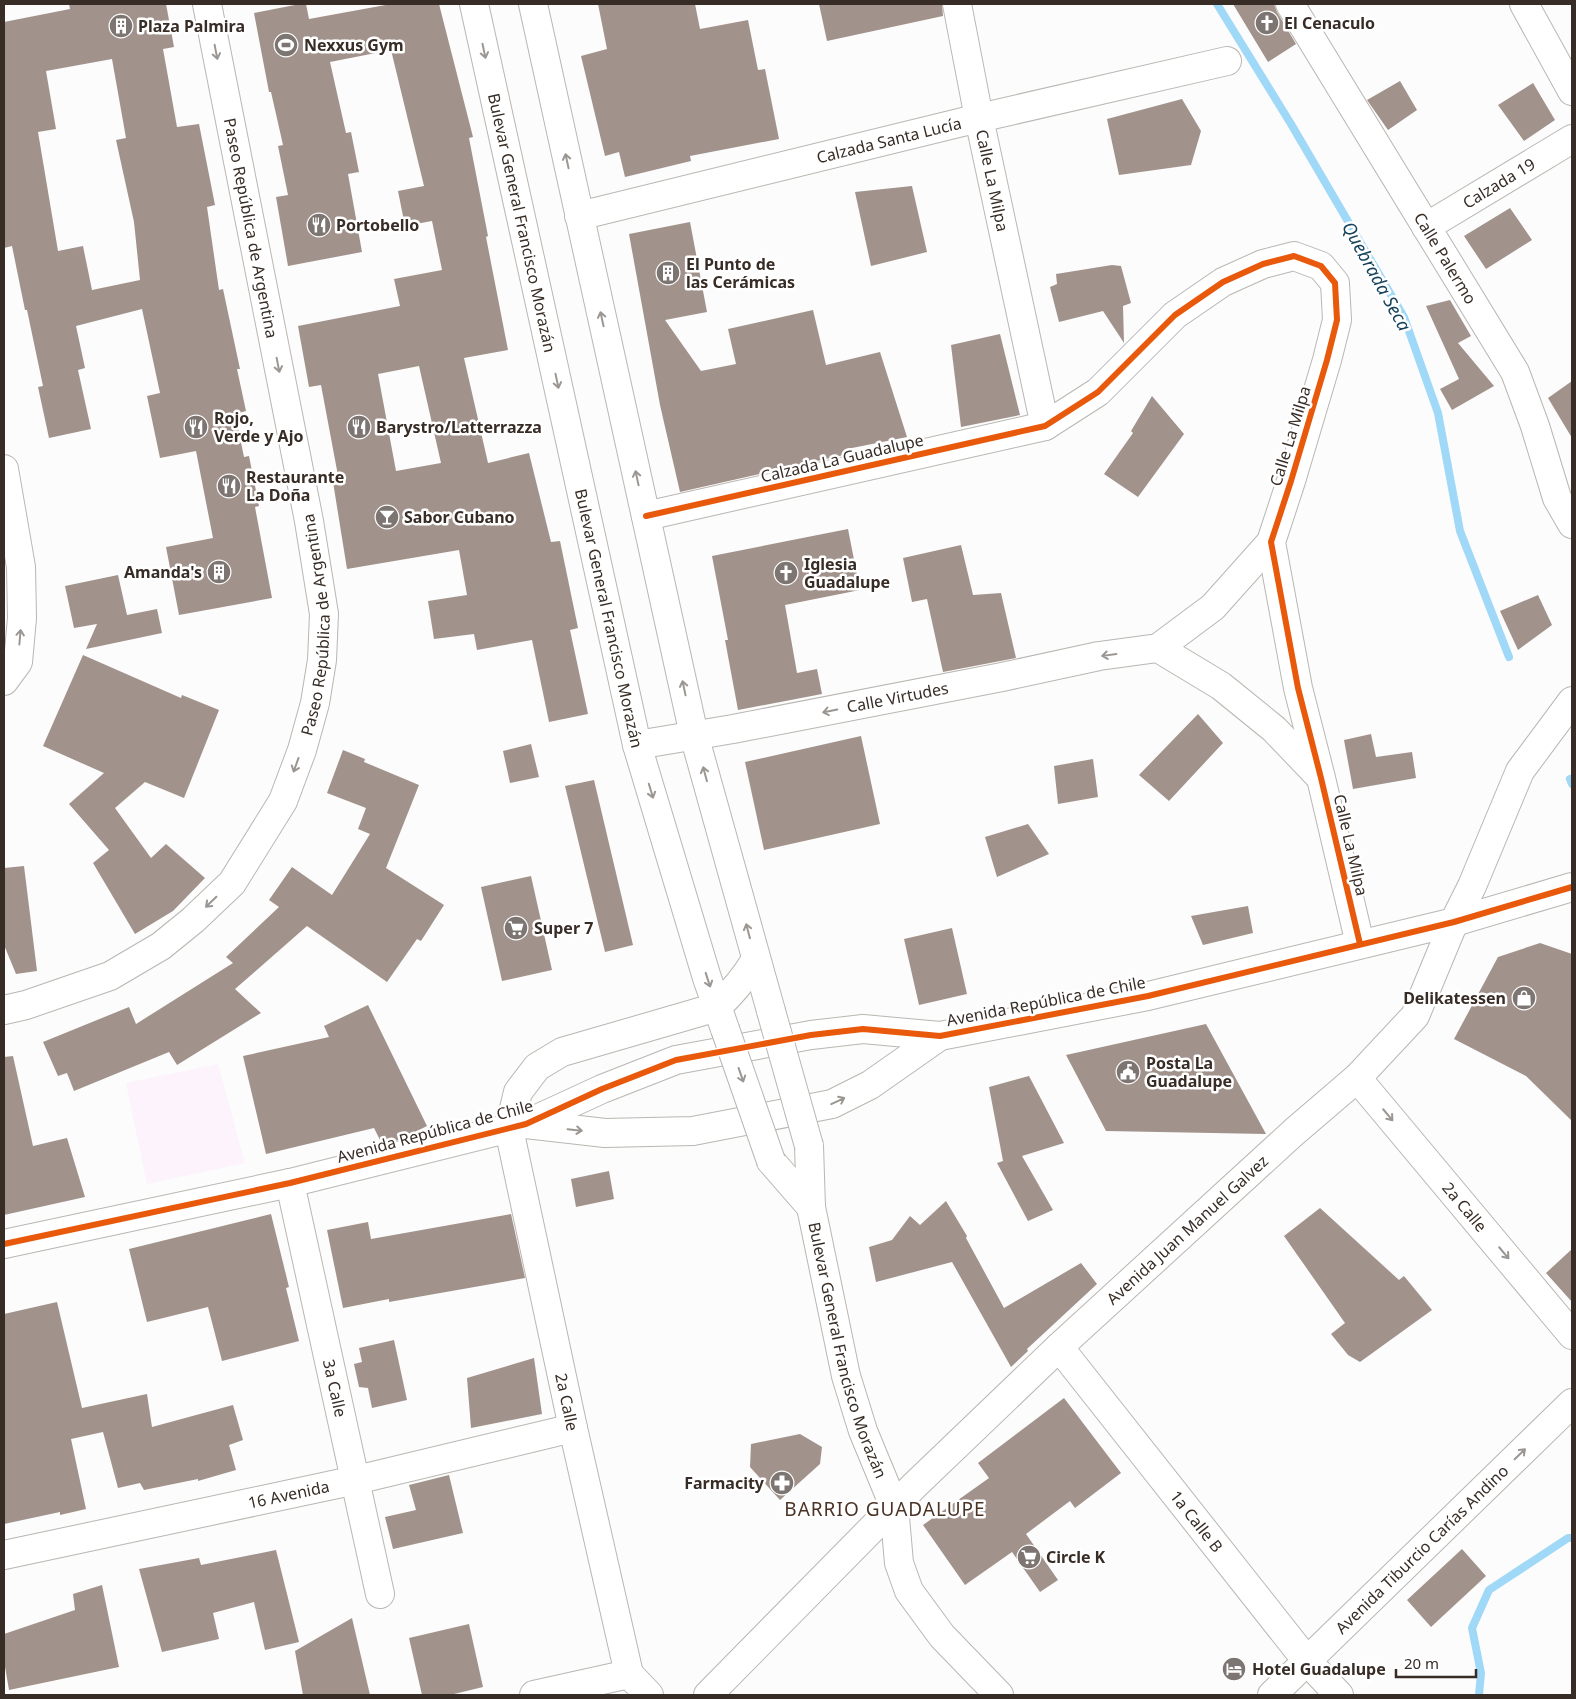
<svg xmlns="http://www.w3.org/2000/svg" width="1576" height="1699" font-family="'Noto Sans',sans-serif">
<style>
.industrial{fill:#fcf3fd}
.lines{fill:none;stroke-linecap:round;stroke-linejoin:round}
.stream{stroke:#a0d8f8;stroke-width:8}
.building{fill:#a2928c;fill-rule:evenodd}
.minor-casing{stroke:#bab6b2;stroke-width:30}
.major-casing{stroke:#bab6b2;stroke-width:30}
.minor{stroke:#fefffe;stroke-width:28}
.major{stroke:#fefffe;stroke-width:28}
.major-bridge-casing{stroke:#bab6b2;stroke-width:30;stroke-linecap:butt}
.major-bridge{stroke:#fefffe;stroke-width:28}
.cycleway-casing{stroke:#fff;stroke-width:9}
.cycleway{stroke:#e8590c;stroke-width:6}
.oneway{stroke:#9b9692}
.labels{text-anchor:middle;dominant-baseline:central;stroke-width:5;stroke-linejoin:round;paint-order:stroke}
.poi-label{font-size:16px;font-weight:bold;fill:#382d26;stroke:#fff;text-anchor:start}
.street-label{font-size:16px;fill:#382d26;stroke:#fff}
.water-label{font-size:18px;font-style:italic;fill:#17445c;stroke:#fff}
.quarter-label{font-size:19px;letter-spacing:1px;fill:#4b3426;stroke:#fff}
</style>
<rect width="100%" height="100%" fill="#fbfcfb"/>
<path class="industrial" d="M218,1064L245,1163L147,1184L126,1083Z"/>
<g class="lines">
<path class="stream" d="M1217,4L1291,124L1404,317L1438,413L1460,531L1509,657
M1570,779L1572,784
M1479,1695L1481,1673L1472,1628L1489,1590L1568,1538H1572"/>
</g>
<path class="building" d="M69,4H166L174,47L163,49L177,127L199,124L215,205L207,207L219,290L223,289L240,369H237L246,411L235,414L244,457L249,456L259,506L255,507L272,598L179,615L166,547L213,538L196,451L160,458L147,396L160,393L142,309L76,326L85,368L78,370L91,429L49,438L38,387L43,386L27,310H25L12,246L4,248V22L70,9ZM112,59L126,138L116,140L134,222L140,280L92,290L83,246L58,251L38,132L56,129L46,71Z
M300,4H306L309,19L391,4H439L473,137L469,138L488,236L486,237L508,350L464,358L488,463L529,453L551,542L560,541L578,628L570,630L588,714L549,722L532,640L477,650L474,634L434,639L428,601L467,595L459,550L347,569L333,482L339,481L321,385L309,387L298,326L400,306L394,279L442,270L432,221L405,226L398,191L424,186L391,50L330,62L346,133L351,132L359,172L348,174L362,252L288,266L276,197L288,195L278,146L283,145L271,92H269L254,13ZM419,366L441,463L396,471L378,374Z
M598,4H695L700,29L748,20L758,70L765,69L779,139L690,156L691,161L625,177L619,152L605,156L581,56L607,49Z
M819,4H942L943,16L827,41Z
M1233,4H1274L1277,12L1296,44L1268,62Z
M1400,81L1417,110L1388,130L1367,100Z
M1533,83L1555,120L1524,141L1498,105Z
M1182,99L1201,131L1191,165L1119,175L1107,119Z
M912,186L927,252L871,266L855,192Z
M1510,208L1532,240L1486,269L1464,236Z
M690,222L707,312L665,320L701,371L736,364L728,329L813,310L826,365L880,352L907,437L847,449L848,454L680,492L660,405L629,234Z
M1112,265L1121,266L1131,303L1123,306L1124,343L1103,311L1059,322L1050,287L1057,284L1056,274Z
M1450,300L1471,336L1458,343L1494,386L1452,410L1440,389L1459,379L1426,306Z
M1000,334L1020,415L961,427L951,345Z
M1572,381V438L1548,398Z
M1152,396L1184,434L1138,497L1104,474L1133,433L1131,431Z
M848,529L860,590L785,605L797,673L817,669L822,694L738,710L725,640H728L712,556Z
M961,545L973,595L1001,593L1016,658L943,672L927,599L912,602L903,558Z
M118,575L127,615L157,609L162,633L86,649L97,624L74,628L65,586Z
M1538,595L1552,625L1518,650L1500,611Z
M83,655L181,698L182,695L219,710L184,798L145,782L115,808L151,858L166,844L205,878L173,911L135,934L93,863L109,850L69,804L104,773L43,746Z
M1198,714L1223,743L1169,801L1139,775Z
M1371,734L1376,757L1412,752L1416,778L1353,789L1344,740Z
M861,736L880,824L764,850L745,762Z
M531,744L539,777L510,783L503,751Z
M343,750L365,759L364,762L419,785L386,868L444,905L421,941L417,939L387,982L307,926L235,989L261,1013L177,1065L169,1052L74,1091L67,1073L58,1076L43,1042L129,1007L136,1024L233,963L226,957L279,907L269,900L292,867L332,895L370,834L358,829L366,808L327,793Z
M1093,759L1098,797L1058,804L1054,766Z
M594,780L633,945L605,952L565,786Z
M1028,824L1049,854L997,877L985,837Z
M24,866L37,971L16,974L4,945V868Z
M531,876L552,970L502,981L481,887Z
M1248,906L1253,933L1203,945L1191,916Z
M952,928L967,994L919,1005L904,939Z
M1540,943L1572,954V1121L1526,1076L1454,1039L1498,957Z
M368,1005L427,1126L399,1140L382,1144L374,1128L266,1154L243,1056L329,1037L324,1026Z
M1206,1024L1266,1134L1106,1131L1066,1055Z
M13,1056L33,1146L67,1138L85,1197L4,1215V1057Z
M1029,1076L1064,1143L1022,1156L1053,1210L1028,1221L997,1163L1003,1161L989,1087Z
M609,1171L614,1199L576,1207L571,1179Z
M946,1201L967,1236L966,1238L1004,1308L1081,1263L1097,1284L1027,1349L1028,1351L1011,1367L952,1262L876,1282L869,1247L892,1240L910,1216L920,1225Z
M1320,1208L1399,1280L1404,1276L1432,1310L1360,1362L1348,1355L1331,1334L1345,1323L1284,1236Z
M271,1214L289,1287L286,1288L299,1341L222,1361L208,1307L147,1322L129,1249Z
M511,1214L525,1278L389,1302V1299L343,1308L327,1230L368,1222L371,1239Z
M1572,1249V1302L1546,1273Z
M57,1302L82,1408L147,1394L152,1427L233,1405L243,1440L229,1445L236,1470L198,1481V1479L144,1490L140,1483L118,1488L103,1432L71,1439L86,1509L60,1515V1512L4,1524V1314Z
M394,1340L407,1400L372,1408L368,1388L359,1387L354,1364L362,1362L359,1348Z
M534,1358L542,1414L471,1428L467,1378Z
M1064,1398L1121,1473L1075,1508L1070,1501L1026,1534L1058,1580L1040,1592L1012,1552L965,1585L923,1525L989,1478L978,1463Z
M800,1434L822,1447L820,1464L780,1500L750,1467L751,1444Z
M449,1475L463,1533L393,1549L385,1517L416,1510L409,1485Z
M1462,1549L1486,1576L1431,1627L1407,1600Z
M276,1550L299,1642L265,1650L254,1602L213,1613L219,1639L162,1652L139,1569L199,1558L201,1565Z
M102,1585L119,1667L9,1690L4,1661V1634L75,1610L73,1594Z
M352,1618L370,1695H303L295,1651Z
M469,1624L483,1687L450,1695H422L409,1638Z"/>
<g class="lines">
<g class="minor-casing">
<g id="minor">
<path id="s1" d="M957,4L979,118L1045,426"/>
<path id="s2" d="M1290,4L1515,372L1535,426L1557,498L1572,524"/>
<path d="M1524,4L1572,91"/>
<path id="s3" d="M579,216L979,118L1227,61"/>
<path id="s4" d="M1426,227L1572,139"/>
<path d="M4,469L21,567L22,618L18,662L4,681"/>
<path d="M646,516L1045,426L1098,392L1175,315L1223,282L1263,264L1294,256L1321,266L1335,283L1337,320L1327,360L1291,481L1271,542L1298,688L1321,778L1360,944"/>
<path d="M1158,648L1221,686L1274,729L1320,777"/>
<path id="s5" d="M637,745L733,729L1002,677L1099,656L1158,648L1213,607L1271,542"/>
<path id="s6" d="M4,1010L26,1005L110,976L161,946L193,920L232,883L283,801L302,750L315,703L322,660L324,614L309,521L207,4"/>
<path id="s7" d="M1357,1078L1572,1335"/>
<path d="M526,1124L605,1133L693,1131L832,1104L870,1085L940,1036"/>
<path id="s8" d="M290,1183L380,1594"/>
<path d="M4,1244L290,1183L526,1124L602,1089L676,1060L811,1035L863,1029L940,1036L1148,996L1454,922L1572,887"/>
<path id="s9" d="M1059,1347L1307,1661L1339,1695"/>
<path id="s10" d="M4,1555L356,1480L573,1428"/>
<path d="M534,1695L629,1674"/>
<path d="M649,1695L629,1674L573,1428L509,1129L518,1092L537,1067L562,1052L717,1007C733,992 745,978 756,959"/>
<path id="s11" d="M708,1695L916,1484L1059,1347L1294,1132L1357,1078L1415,1016L1454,922L1472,886L1520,771L1572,701"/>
<path id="s12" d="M1272,1695L1572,1403"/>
</g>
</g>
<g class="major-casing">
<g id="major">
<path id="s13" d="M474,4L637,745L707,978L725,1029"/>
<path d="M533,4L694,735L771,1011"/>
<path id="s14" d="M809,1146L811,1207L846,1376L863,1431L894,1506L899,1563L909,1591L942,1636L999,1695"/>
<path d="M771,1161L811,1207"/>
</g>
</g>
<use href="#minor" class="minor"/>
<use href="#major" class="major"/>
<g class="major-bridge-casing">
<path id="major-bridge" d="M771,1011L809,1146
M725,1029L771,1161"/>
</g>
<use href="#major-bridge" class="major-bridge"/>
<g class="cycleway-casing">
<path id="cycleway" d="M646,516L1045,426L1098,392L1175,315L1223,282L1263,264L1294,256L1321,266L1335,283L1337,320L1327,360L1291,481L1271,542L1298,688L1321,778L1360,944
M4,1244L290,1183L526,1124L602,1089L676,1060L811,1035L863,1029L940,1036L1148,996L1454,922L1572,887"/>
</g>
<use href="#cycleway" class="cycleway"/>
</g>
<defs><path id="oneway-shaft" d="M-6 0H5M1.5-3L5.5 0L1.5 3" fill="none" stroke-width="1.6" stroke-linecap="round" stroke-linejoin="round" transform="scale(1.25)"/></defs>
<g class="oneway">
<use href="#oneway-shaft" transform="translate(484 51) rotate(78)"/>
<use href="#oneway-shaft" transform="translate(216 52) rotate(79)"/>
<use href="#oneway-shaft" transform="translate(567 161) rotate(-102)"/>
<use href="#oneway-shaft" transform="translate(602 319) rotate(-102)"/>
<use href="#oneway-shaft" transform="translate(278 365) rotate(79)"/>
<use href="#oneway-shaft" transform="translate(557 381) rotate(78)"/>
<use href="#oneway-shaft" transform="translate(637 478) rotate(-102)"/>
<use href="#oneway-shaft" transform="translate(20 637) rotate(-85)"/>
<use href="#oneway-shaft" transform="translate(1109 655) rotate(172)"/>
<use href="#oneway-shaft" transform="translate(684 688) rotate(-102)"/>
<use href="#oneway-shaft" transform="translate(830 711) rotate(169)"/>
<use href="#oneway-shaft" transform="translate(296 765) rotate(110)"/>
<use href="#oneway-shaft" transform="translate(705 774) rotate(-105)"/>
<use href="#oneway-shaft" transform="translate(651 791) rotate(73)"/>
<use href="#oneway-shaft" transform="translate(211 902) rotate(136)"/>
<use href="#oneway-shaft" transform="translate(748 931) rotate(-105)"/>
<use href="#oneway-shaft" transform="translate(708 980) rotate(72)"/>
<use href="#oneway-shaft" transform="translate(741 1075) rotate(71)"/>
<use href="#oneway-shaft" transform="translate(838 1101) rotate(-25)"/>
<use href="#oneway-shaft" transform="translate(1388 1115) rotate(50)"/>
<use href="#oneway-shaft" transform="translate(575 1130) rotate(6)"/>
<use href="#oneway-shaft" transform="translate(1504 1253) rotate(50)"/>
<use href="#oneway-shaft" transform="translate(1520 1454) rotate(-44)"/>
</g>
<defs>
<g id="church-disc" transform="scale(1.25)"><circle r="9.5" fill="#7c7571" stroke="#fff"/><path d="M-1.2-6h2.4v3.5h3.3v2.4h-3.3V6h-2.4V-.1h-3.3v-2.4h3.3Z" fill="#fff"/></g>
<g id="building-disc" transform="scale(1.25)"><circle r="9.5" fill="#7c7571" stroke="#fff"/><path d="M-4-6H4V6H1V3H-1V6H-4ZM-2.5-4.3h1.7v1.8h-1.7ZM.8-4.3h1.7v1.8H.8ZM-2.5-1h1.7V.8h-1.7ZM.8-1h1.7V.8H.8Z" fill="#fff"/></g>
<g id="stadium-disc" transform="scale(1.25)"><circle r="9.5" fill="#7c7571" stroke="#fff"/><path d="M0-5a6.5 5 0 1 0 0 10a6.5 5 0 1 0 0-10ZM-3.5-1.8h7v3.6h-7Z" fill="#fff"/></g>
<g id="restaurant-disc" transform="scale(1.25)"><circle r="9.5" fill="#7c7571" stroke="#fff"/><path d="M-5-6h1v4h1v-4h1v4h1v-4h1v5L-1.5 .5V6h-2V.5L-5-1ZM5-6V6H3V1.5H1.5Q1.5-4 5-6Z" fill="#fff"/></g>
<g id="bar-disc" transform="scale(1.25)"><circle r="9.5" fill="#7c7571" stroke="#fff"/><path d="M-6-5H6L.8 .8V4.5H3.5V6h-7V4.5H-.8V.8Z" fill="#fff"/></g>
<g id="supermarket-disc" transform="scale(1.25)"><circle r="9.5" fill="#7c7571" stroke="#fff"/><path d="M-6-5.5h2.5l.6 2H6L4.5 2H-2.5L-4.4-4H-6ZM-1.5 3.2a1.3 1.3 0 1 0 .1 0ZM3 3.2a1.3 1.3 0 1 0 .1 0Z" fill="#fff"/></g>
<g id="shop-disc" transform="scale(1.25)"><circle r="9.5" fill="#7c7571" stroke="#fff"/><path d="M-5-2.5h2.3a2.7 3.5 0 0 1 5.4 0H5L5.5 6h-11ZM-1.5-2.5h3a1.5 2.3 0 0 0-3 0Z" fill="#fff"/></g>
<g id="civic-disc" transform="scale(1.25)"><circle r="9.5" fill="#7c7571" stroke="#fff"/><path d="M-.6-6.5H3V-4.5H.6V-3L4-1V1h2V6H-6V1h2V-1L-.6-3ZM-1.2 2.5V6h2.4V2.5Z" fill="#fff"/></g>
<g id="pharmacy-disc" transform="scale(1.25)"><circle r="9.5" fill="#7c7571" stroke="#fff"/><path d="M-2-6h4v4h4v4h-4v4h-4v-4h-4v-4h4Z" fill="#fff"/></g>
<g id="hotel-disc" transform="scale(1.25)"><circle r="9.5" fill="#7c7571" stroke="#fff"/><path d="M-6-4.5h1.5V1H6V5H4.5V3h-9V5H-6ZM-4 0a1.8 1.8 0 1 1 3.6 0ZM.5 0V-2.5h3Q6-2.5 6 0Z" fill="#fff"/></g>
</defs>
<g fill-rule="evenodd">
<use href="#church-disc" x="1267" y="23"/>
<use href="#building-disc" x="121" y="26"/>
<use href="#stadium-disc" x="286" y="45"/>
<use href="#restaurant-disc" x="319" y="225"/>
<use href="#building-disc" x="668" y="273"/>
<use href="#restaurant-disc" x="196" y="427"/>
<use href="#restaurant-disc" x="359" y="427"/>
<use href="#restaurant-disc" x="229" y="486"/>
<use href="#bar-disc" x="387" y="517"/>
<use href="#building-disc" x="219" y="572"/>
<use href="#church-disc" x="786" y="573"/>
<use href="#supermarket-disc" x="516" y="928"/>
<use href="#shop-disc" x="1524" y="998"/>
<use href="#civic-disc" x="1128" y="1072"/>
<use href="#pharmacy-disc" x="782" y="1483"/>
<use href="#supermarket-disc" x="1029" y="1557"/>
<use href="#hotel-disc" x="1234" y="1669"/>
</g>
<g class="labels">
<g class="poi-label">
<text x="1284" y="23">El Cenaculo</text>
<text x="138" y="26">Plaza Palmira</text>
<text x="304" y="45">Nexxus Gym</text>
<text x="336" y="225">Portobello</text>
<text x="686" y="264">El Punto de<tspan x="686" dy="18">las Cerámicas</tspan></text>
<text x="214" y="418">Rojo,<tspan x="214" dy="18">Verde y Ajo</tspan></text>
<text x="376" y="427">Barystro/Latterrazza</text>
<text x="246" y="477">Restaurante<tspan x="246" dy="18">La Doña</tspan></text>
<text x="404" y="517">Sabor Cubano</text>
<text x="804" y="564">Iglesia<tspan x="804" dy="18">Guadalupe</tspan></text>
<text x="202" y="572" text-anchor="end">Amanda's</text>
<text x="534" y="928">Super 7</text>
<text x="1506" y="998" text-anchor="end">Delikatessen</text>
<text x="1146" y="1063">Posta La<tspan x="1146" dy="18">Guadalupe</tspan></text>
<text x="764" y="1483" text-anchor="end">Farmacity</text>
<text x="1046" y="1557">Circle K</text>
<text x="1252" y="1669">Hotel Guadalupe</text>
</g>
<g class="street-label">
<text stroke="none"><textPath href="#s3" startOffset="319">Calzada Santa Lucía</textPath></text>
<text stroke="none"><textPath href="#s1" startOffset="180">Calle La Milpa</textPath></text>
<text stroke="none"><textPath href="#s4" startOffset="85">Calzada 19</textPath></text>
<text stroke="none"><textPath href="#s13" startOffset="224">Bulevar General Francisco Morazán</textPath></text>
<text transform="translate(251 228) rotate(79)">Paseo República de Argentina</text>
<text stroke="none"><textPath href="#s2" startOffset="298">Calle Palermo</textPath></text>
<text transform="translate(1290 436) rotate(-73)">Calle La Milpa</text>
<text transform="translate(842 458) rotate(-13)">Calzada La Guadalupe</text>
<text stroke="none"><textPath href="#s13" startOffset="629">Bulevar General Francisco Morazán</textPath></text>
<text stroke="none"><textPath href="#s6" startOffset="544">Paseo República de Argentina</textPath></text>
<text stroke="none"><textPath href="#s5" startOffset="265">Calle Virtudes</textPath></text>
<text transform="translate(1351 845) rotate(77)">Calle La Milpa</text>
<text transform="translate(1046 1001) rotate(-11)">Avenida República de Chile</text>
<text transform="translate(435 1131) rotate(-15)">Avenida República de Chile</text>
<text stroke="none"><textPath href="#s7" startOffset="168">2a Calle</textPath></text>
<text stroke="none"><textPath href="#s11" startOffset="668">Avenida Juan Manuel Galvez</textPath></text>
<text stroke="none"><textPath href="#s14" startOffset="209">Bulevar General Francisco Morazán</textPath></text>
<text stroke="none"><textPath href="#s8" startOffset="210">3a Calle</textPath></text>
<text transform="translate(567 1402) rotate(78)">2a Calle</text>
<text stroke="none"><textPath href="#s10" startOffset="291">16 Avenida</textPath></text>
<text stroke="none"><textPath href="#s9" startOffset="222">1a Calle B</textPath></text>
<text stroke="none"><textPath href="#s12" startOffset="209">Avenida Tiburcio Carías Andino</textPath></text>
</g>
<g class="water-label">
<text transform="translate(1377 276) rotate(61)">Quebrada Seca</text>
</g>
<g class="quarter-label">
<text x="885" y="1509">BARRIO GUADALUPE</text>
</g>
</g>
<rect width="1576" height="1699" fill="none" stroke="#382d26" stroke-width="10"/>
<path d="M1396 1669v8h80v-8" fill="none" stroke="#382d26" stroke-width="2.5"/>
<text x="1404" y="1669" font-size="15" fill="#382d26" stroke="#ffffff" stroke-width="4" paint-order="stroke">20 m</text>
</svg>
